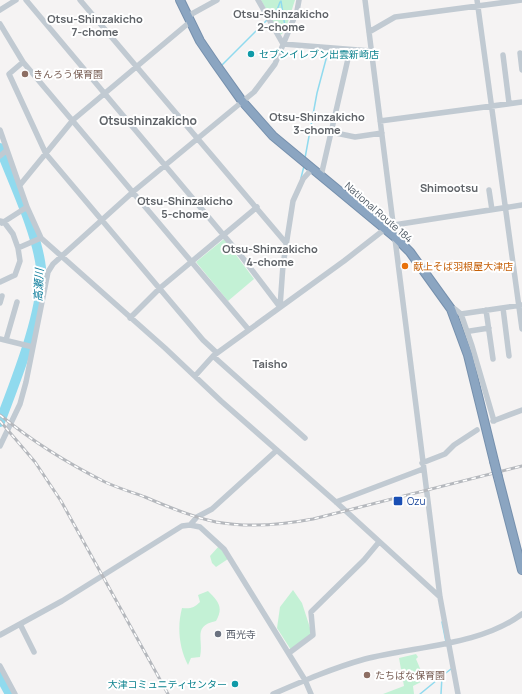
<svg xmlns="http://www.w3.org/2000/svg" width="522" height="694" font-family="Manrope,'Noto Sans JP',sans-serif">
<style>
.green{fill:#c3f1d5}
.lines{fill:none;stroke-linecap:round;stroke-linejoin:round}
.stream{stroke:#90daee;stroke-width:1.5}
.river{stroke:#90daee;stroke-width:10}
.highway-casing{stroke:#7690ad;stroke-width:10}
.minor{stroke:#c1cad2;stroke-width:5.5}
.highway{stroke:#8ba5c1;stroke-width:8}
.rail-casing{stroke:#b5b8bd;stroke-width:3}
.rail{stroke:#fff;stroke-width:1.5;stroke-dasharray:4.5;stroke-linecap:butt}
.highway-bridge-casing{stroke:#7690ad;stroke-width:10;stroke-linecap:butt}
.highway-bridge{stroke:#8ba5c1;stroke-width:8}
.culture-dot{fill:#0f9aa8;stroke:#fff;stroke-width:1.5}
.education-dot{fill:#8d6e63;stroke:#fff;stroke-width:1.5}
.food-dot{fill:#e8710a;stroke:#fff;stroke-width:1.5}
.transit-dot{fill:#1a4fb4;stroke:#fff;stroke-width:1.5}
.worship-dot{fill:#6b7280;stroke:#fff;stroke-width:1.5}
.labels{text-anchor:middle;dominant-baseline:central;stroke-width:4;stroke-linejoin:round;paint-order:stroke}
.culture-label{font-size:10px;fill:#0d838f;stroke:#fff;text-anchor:start}
.education-label{font-size:10px;fill:#785e54;stroke:#fff;text-anchor:start}
.street-label{font-size:10px;fill:#4a5661;stroke:#fff}
.food-label{font-size:10px;fill:#c56008;stroke:#fff;text-anchor:start}
.transit-label{font-size:10px;fill:#164399;stroke:#fff;text-anchor:start}
.worship-label{font-size:10px;fill:#5b616d;stroke:#fff;text-anchor:start}
.neighbourhood-label{font-size:11px;font-weight:bold;fill:#5f6368;stroke:#fff}
.water-label{font-size:11px;font-style:italic;fill:#0c7c9b;stroke:#fff}
.quarter-label{font-size:12px;font-weight:bold;fill:#5f6368;stroke:#fff}
</style>
<rect width="100%" height="100%" fill="#f5f3f3"/>
<path class="green" d="M261,0H295L287,25L282,34L280,35Z
M224,239L254,279L228,301L196,262Z
M219,546L228,559L216,567L212,563L210,556Z
M293,590L302,603L312,634L291,650L277,628L280,607Z
M208,591C218,601 224,607 216,621C192,626 204,639 200,657L191,658L188,665C179,648 177,627 182,608C190,609 194,608 200,602L198,595Z
M416,654L418,657L416,659L425,680L413,686L414,694H383L404,686L399,658Z"/>
<g class="lines">
<path class="stream" d="M281,1L286,33
M222,65L277,10L280,2
M305,158L317,93L329,48
M301,178L304,166
M442,622L446,642
M420,694L442,676
M441,694L442,676L451,669"/>
<path class="river" d="M0,148C13,182 37,232 41,268C46,306 14,385 0,422
M0,676L10,694"/>
<g class="highway-casing">
<path id="highway" d="M180,0L200,41L215,63L242,101L273,136L396,238L410,252L451,309L468,355L494,461
M498,477L522,570"/>
</g>
<path class="minor" d="M26,0L242,257L280,307
M80,0L286,243
M258,0L283,44
M365,0L440,597L458,694
M477,0L522,329
M0,10L16,0
M188,16L217,0
M0,24L23,62
M369,32L395,17L522,0
M283,44L371,51
M520,53L522,70
M503,55L509,103
M380,121L522,102
M0,130L27,207L41,238L165,348L221,401L336,502L440,597
M331,132L355,137L382,133
M0,156L7,150
M321,176L350,50
M20,185L73,120L191,21
M489,190L492,210
M0,221L4,222L13,234L18,248L41,238
M2,223L27,207
M394,225L522,205
M0,282L15,275L20,261L18,248
M0,303L2,296
M280,307L283,265L293,201L303,179L312,169
M503,308L509,356
M451,309H455L461,314L522,305
M486,310L493,359
M461,314L472,346L494,421
M130,318L160,288L257,207
M470,331L489,328
M0,339L33,347
M6,340L17,302
M217,353L203,340L46,154L9,74L23,62L249,330
M213,356L305,438
M195,376L213,356L344,261L385,229
M493,421L522,410
M0,446L20,404L26,382L48,272L53,264L134,191L254,92L275,64L297,11L299,0
M422,463L445,454L454,445L477,430
M336,502L423,469
M190,525L197,517L212,509L276,451
M20,624L34,652
M0,635L62,601L182,526L190,525L200,527L224,549L305,680L311,694
M289,653L313,635L311,612L364,560L379,542
M0,666L15,694
M273,694C303,681 333,668 365,659C414,646 480,646 522,614"/>
<use href="#highway" class="highway"/>
<g class="rail-casing">
<path id="rail" d="M0,415C32,441 67,463 105,482C118,488 131,492 145,497C168,507 192,517 216,522C249,528 281,525 313,519L522,466
M0,421L35,462L61,501L168,694"/>
</g>
<use href="#rail" class="rail"/>
<g class="highway-bridge-casing">
<path id="highway-bridge" d="M494,461L498,477"/>
</g>
<use href="#highway-bridge" class="highway-bridge"/>
</g>
<g class="culture-dot">
<circle cx="251" cy="54" r="4"/>
<circle cx="235" cy="684" r="4"/>
</g>
<g class="education-dot">
<circle cx="25" cy="74" r="4"/>
<circle cx="367" cy="675" r="4"/>
</g>
<circle class="food-dot" cx="405" cy="266" r="4"/>
<rect class="transit-dot" x="393" y="496" width="10" height="10" rx="2"/>
<circle class="worship-dot" cx="218" cy="634" r="4"/>
<g class="labels">
<g class="culture-label">
<text x="259" y="54">セブンイレブン出雲新崎店</text>
<text x="227" y="684" text-anchor="end">大津コミュニティセンター</text>
</g>
<g class="education-label">
<text x="33" y="74">きんろう保育園</text>
<text x="375" y="675">たちばな保育園</text>
</g>
<g class="street-label">
<text transform="translate(379 212) rotate(41)">National Route 184</text>
</g>
<g class="food-label">
<text x="413" y="266">献上そば羽根屋大津店</text>
</g>
<g class="transit-label">
<text x="407" y="501">Ozu</text>
</g>
<g class="worship-label">
<text x="226" y="634">西光寺</text>
</g>
<g class="neighbourhood-label">
<text x="281" y="13">Otsu-Shinzakicho<tspan x="281" dy="13">2-chome</tspan></text>
<text x="95" y="18">Otsu-Shinzakicho<tspan x="95" dy="13">7-chome</tspan></text>
<text x="317" y="116">Otsu-Shinzakicho<tspan x="317" dy="13">3-chome</tspan></text>
<text x="449" y="187">Shimootsu</text>
<text x="185" y="200">Otsu-Shinzakicho<tspan x="185" dy="13">5-chome</tspan></text>
<text x="270" y="248">Otsu-Shinzakicho<tspan x="270" dy="13">4-chome</tspan></text>
<text x="270" y="363">Taisho</text>
</g>
<g class="water-label">
<text transform="translate(38 285) rotate(-87)">高瀬川</text>
</g>
<g class="quarter-label">
<text x="148" y="120">Otsushinzakicho</text>
</g>
</g>
</svg>
